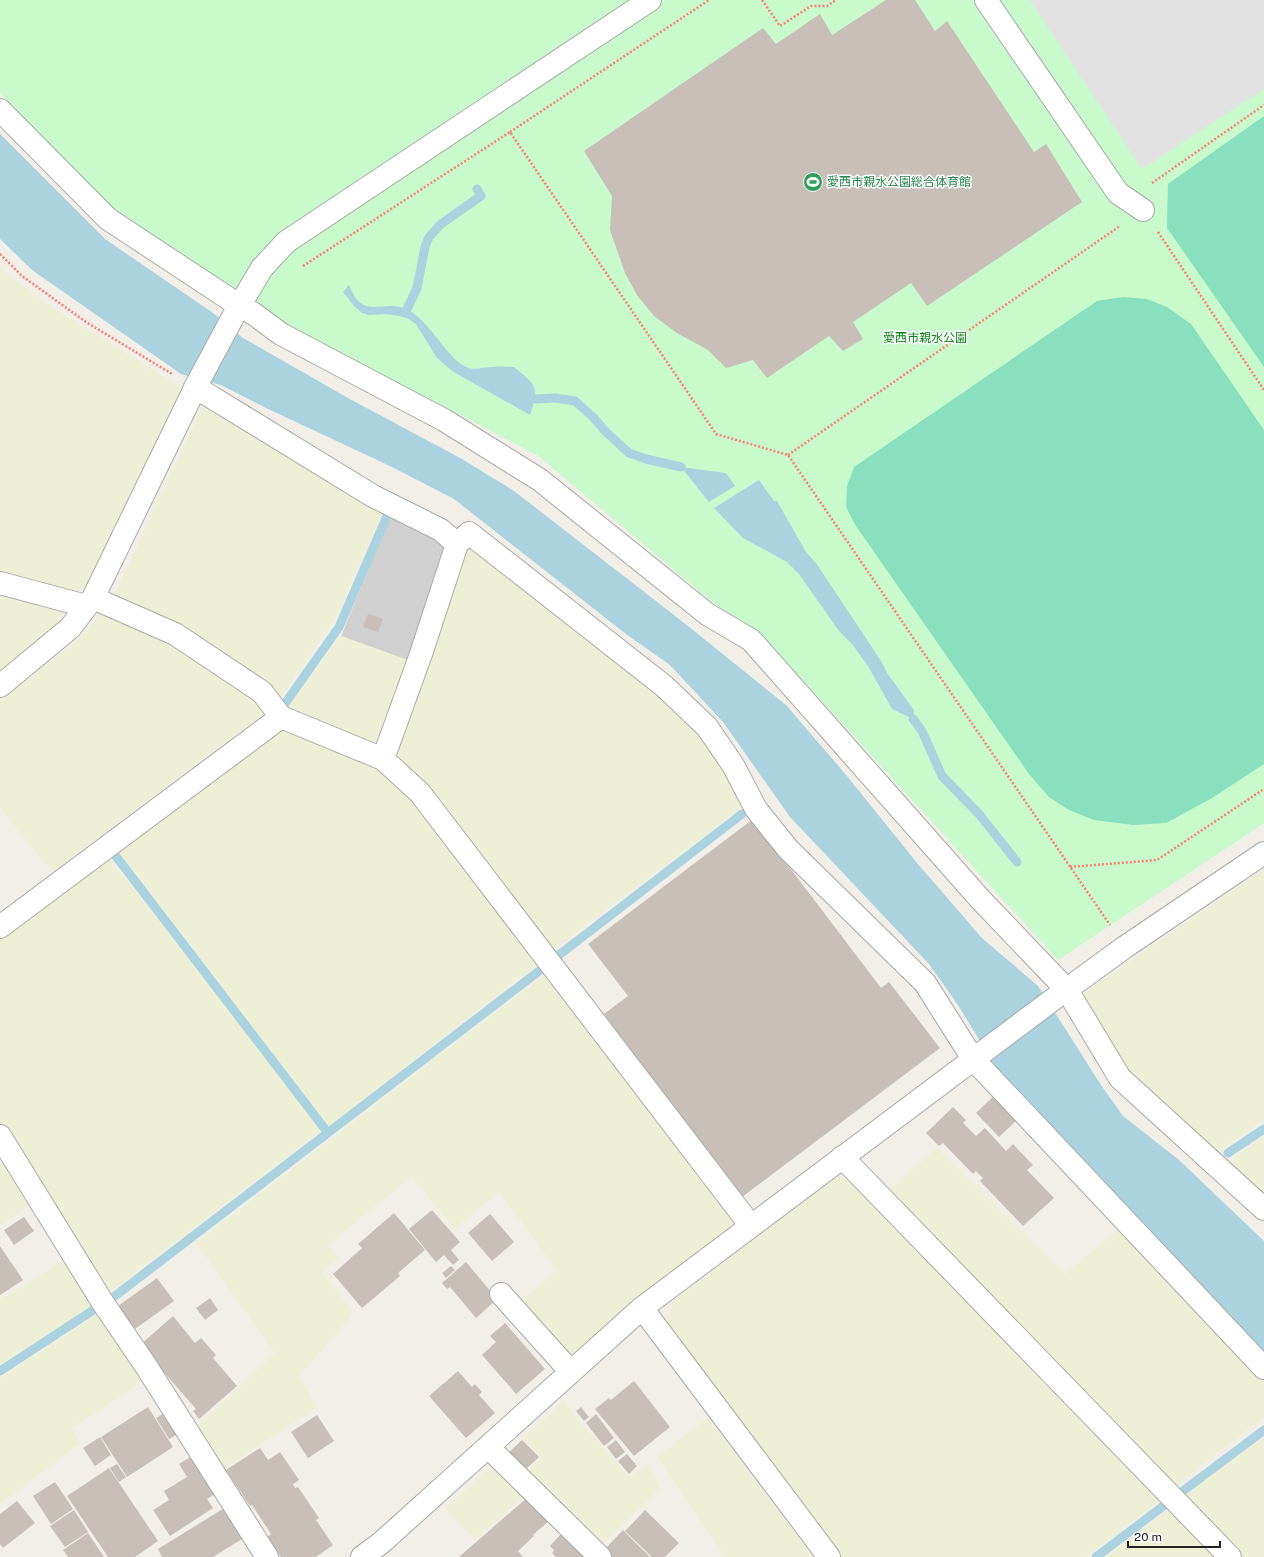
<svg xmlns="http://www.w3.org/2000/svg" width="1264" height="1557" font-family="'Public Sans','Noto Sans JP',sans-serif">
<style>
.religious{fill:#d0d0d0}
.farmland{fill:#eef0d5}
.park{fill:#c8facc}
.pitch{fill:#88e0be}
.parking{fill:#e2e2e2}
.water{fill:#aad3df}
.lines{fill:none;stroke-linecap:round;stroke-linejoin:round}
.stream{stroke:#aad3df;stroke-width:9}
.building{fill:#c7bfb8}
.minor-casing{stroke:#a9a9a9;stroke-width:24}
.path{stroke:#fa8072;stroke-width:2.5;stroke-dasharray:2 2;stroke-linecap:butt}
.minor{stroke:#fff;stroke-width:22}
.labels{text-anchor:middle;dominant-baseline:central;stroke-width:3;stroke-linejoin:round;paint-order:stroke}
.leisure-label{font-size:12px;fill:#27864d;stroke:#fff;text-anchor:start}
.park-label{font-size:12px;fill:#0c8416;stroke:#fff}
</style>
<rect width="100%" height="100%" fill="#f2efe9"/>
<path class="religious" d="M392,513L430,531L447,549L413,662L341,636Z"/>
<path class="farmland" d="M0,267L12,278L55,309L182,388L86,586L69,595L0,575Z
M204,403L384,509L335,620L279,700L114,596Z
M475,544L660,692L700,731L726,769L744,806L550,952L394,750L463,549Z
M0,589L57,604L63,614L58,623L0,671Z
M101,610L170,640L251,695L267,711L52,872L0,808V702L74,643L90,628Z
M341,636L413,662L380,752L285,710Z
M283,725L389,771L541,961L329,1126L118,850Z
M108,856L322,1130L107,1294L0,1124V936Z
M1264,869V1120L1215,1154L1134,1083L1113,1054L1083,994Z
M548,972L739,1221L636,1300L575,1355L562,1352L519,1304L557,1270L499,1192L454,1229L412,1176L327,1245L339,1258L322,1273L354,1313L299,1376L317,1408L222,1469L197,1427L275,1353L196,1243Z
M1264,1136V1201L1226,1163Z
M937,1148L1065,1274L1120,1229L1264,1379V1417L1171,1489L885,1194Z
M0,1163L12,1167L33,1202L0,1226Z
M836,1176L853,1180L1162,1499L1085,1557H841L667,1325L672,1303Z
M68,1257L96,1303L0,1365V1300Z
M102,1311L146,1379L72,1428L80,1444L0,1504V1378Z
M563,1402L630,1478L646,1465L661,1487L600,1547L524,1474L542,1457L523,1438Z
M708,1418L813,1557H725L657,1457Z
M1264,1437V1557H1236L1179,1499Z
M492,1466L526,1494L475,1539L445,1508Z
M1171,1508L1219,1557H1106Z"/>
<path class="park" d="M0,0H1264V823L1058,960L767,641L711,601L537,455L287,325L188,264L114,210L0,93Z"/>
<path class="pitch" d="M1264,116V367L1167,228L1168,184Z
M1123,297L1147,299L1167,307L1191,324L1264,430V764L1212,798L1166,823L1133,825L1094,820L1069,810L1049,797L1029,774L856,526L846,507L847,486L854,467L1097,301Z"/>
<path class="parking" d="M1030,0H1264V89L1142,169Z"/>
<path class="water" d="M0,134L105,239L216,315L243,338L348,398L462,459L514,491L683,622L786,705L847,776L917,863L982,938L1038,986L1101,1085L1123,1116L1179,1160L1264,1241V1353L997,1069L958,1005L929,964L790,817L723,722L670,665L626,634L454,499L392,467L266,408L221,385L181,374L32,270L0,239Z
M349,285C364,324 385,296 410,311C431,323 450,363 469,368C475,370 486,367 493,367C500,366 507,367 514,367C536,385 540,387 530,415L452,371L437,358L416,324L407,318L399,316L386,314L369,315L362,313L354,306L343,292Z
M681,467L726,473L735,486L709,502Z
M759,480L774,501H777L806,552L816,563L881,661L887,673L914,710L913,719L892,709L868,666L852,644L839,631L799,574L787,562L743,538L714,508Z"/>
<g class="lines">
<path class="stream" d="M407,309L417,288L425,247L429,237L441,224L481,196L477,189
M536,399L555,398L575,401L593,417L606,432L629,453L646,459L681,467
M284,705L339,627L387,516
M913,719L922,731L942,776L979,814L1017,862
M115,855L328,1133
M559,955L742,814
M1228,1153L1264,1129
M115,1296L543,968
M0,1371L95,1309
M1179,1494L1264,1430
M1096,1557L1166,1504"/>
</g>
<path class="building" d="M886,0H915L935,31L947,21L1034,152L1046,144L1082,202L927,306L911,283L853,322L863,339L843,351L829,336L767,378L753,360L726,368L708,350L677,333L654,316L637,295L625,273L610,230L612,196L584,151L763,28L776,44L820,14L832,35Z
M368,614L383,619L378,632L363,627Z
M753,819L881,988L889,982L940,1048L742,1197L604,1014L628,996L588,944Z
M997,1093L1020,1117L999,1137L976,1113Z
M953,1107L966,1120L963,1123L976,1136L985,1128L1006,1151L1013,1144L1033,1165L1027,1170L1054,1198L1023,1226L980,1181L983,1178L976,1171L973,1174L943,1143L939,1146L926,1133Z
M432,1210L460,1242L451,1250L459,1260L453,1265L444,1255L436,1262L409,1229Z
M394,1213L425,1250L398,1273L400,1276L362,1308L333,1274L362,1248L358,1244Z
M490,1214L514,1242L492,1261L468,1233Z
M24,1217L34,1231L14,1245L4,1230Z
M0,1246L23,1280L0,1295Z
M466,1262L497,1299L476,1318L450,1287L447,1289L442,1283Z
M451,1266L455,1270L446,1278L442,1273Z
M157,1278L174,1301L135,1329L118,1306Z
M210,1298L218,1310L205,1320L196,1308Z
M173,1316L195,1343L201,1338L216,1355L213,1358L237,1386L199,1419L193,1411L196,1409L140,1345Z
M505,1323L545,1369L516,1394L482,1355L496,1342L490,1336Z
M458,1371L472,1387L475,1384L482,1392L479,1395L495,1413L466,1438L429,1396Z
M634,1381L670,1427L634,1456L595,1409L609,1398L611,1400Z
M148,1407L173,1447L127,1477L101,1437Z
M581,1407L589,1417L584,1421L576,1411Z
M166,1412L179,1433L169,1439L156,1418Z
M596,1414L614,1438L604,1446L586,1423Z
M317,1415L334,1441L308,1458L291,1432Z
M100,1437L111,1455L95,1466L83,1448Z
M522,1440L539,1457L523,1472L507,1454Z
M616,1440L625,1452L616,1459L607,1447Z
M260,1448L268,1460L280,1452L299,1480L293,1484L295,1488L298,1487L319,1518L316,1520L333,1545L316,1557H281L267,1537L271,1534L252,1505L250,1506L226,1470Z
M627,1454L637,1466L629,1474L618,1461Z
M194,1455L218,1492L207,1499L213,1508L170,1536L153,1510L169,1500L164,1491L187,1477L179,1464Z
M117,1464L126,1477L119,1482L110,1468Z
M109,1468L158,1541L135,1557H108L67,1496Z
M55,1482L73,1509L51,1524L33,1496Z
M528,1497L549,1521L533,1535L534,1536L518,1551L523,1557H461L460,1556Z
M17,1501L35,1523L3,1548L0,1544V1514Z
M226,1507L245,1537L213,1557H162L158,1549Z
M74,1510L88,1532L65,1547L50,1526Z
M645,1510L679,1543L665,1557H652L625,1531Z
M623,1530L650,1557H611L604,1550Z
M88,1533L104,1557H68L63,1550Z
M562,1533L590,1557H556L552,1553L554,1550L550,1546Z"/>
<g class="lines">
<g class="minor-casing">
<path id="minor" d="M986,0L1118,193L1143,210
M0,110L108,219L240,306L254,314L281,334L444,420L540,480L707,614L751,640L981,900L1067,990L1120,1078L1264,1209
M195,387L373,496L441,530L457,544L421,654L383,759L281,717
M457,544L469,533L664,686L707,727L733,765L756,809L788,849L925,983L973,1059L1264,1368
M0,583L86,606
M0,686L70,628L93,598L197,384L234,315L262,268L286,242L650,0
M383,759L420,793L751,1226
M0,927L281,717L262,692L175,634L93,598
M0,1136L103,1303L146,1366L267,1557
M842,1157L1230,1557
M501,1294L571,1372
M642,1308L829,1557
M488,1447L600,1557
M362,1557L381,1543L642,1308L1059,995L1125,947L1264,853"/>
</g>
<path class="path" d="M762,0L780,26L811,6H827L836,0
M510,132L709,0
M1152,183L1264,105
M1158,232L1264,390
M0,254L22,276L86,322L172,374
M303,266L510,132L716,434L788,455L1110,925
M788,455L1120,226
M1070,867L1157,860L1264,789"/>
<use href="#minor" class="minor"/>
</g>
<defs>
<g id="stadium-disc" transform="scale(1)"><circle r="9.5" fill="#2e9e5b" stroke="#fff"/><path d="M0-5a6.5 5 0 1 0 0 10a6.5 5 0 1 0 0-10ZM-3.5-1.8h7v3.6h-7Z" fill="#fff"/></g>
</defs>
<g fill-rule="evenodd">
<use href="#stadium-disc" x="813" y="182"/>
</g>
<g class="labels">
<g class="leisure-label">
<text x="827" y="182">愛西市親水公園総合体育館</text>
</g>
<g class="park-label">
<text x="925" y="338">愛西市親水公園</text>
</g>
</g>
<path d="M1128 1541v6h92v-6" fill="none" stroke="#222222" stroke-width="2"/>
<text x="1134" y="1541" font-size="12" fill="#222222" stroke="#ffffff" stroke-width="3" paint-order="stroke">20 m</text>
</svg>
